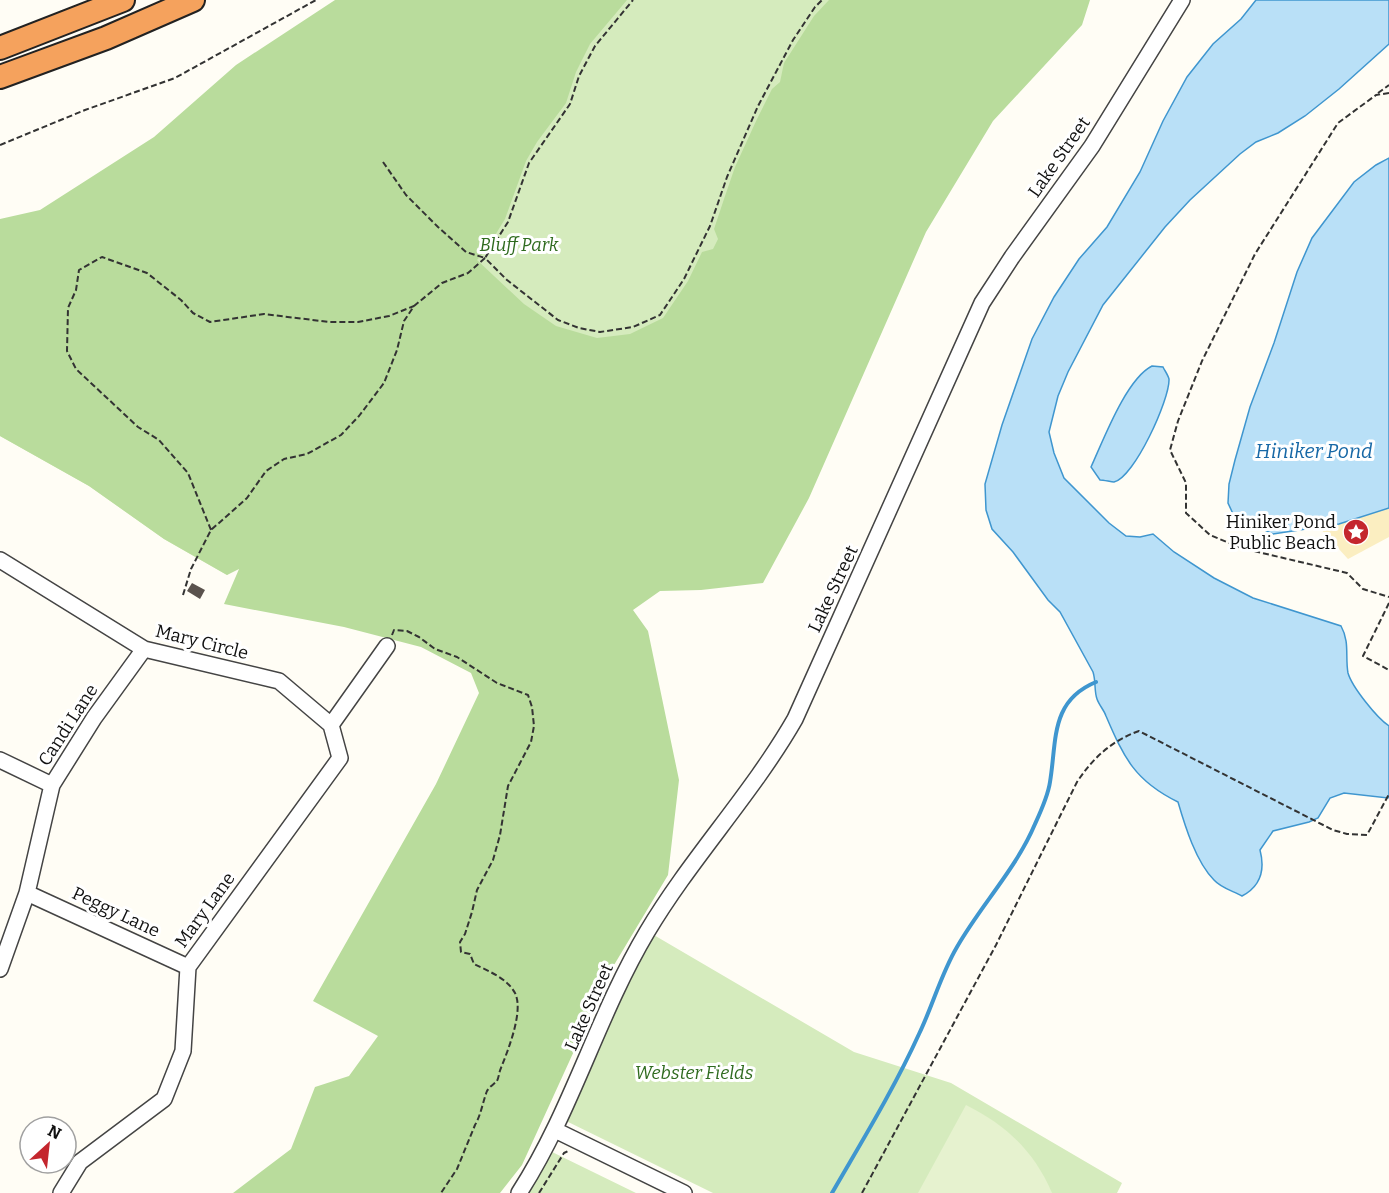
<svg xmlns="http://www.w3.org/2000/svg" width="1389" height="1193" font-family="Bitter,serif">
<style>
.green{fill:#d5ebbd}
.forest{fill:#b9dc9c}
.sand{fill:#fbeec1}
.pitch{fill:#e6f2cf}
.water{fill:#b9e0f7;stroke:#3f96cf;stroke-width:1.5}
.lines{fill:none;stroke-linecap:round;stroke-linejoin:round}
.stream{stroke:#3f96cf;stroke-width:4}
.building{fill:#5a524d}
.minor-casing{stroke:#444;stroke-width:18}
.highway-casing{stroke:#222;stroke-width:26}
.path{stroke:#333;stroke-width:2;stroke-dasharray:6 3;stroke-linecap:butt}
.minor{stroke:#fff;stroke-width:15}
.highway{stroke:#f5a25d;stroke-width:22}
.labels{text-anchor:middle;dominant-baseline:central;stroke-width:6;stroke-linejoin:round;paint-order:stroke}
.street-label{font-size:18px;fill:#111;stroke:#fff}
.park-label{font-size:18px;font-style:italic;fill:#2f6b1f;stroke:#fff}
.poi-label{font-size:18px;fill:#111;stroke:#fff;text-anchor:end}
.water-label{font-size:20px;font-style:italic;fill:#1768a6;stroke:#fff}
</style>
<rect width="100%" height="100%" fill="#fffdf5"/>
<path class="green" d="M535,0H898L668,375L274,540L227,575L164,539L89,486L0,436Z
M647,931L854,1052L951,1083L1122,1183L1117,1193H713L560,1118Z
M546,1149L636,1193H519Z"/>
<path class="forest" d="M335,0H627L590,44L576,72L566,103L537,142L526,161L505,219L486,250L477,260L524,304L556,326L597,338L630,334L663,318L688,281L702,252L713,249L718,239L714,229L724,199L735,167L757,119L772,89L780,82L784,63L814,16L829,0H1090L1082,25L993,121L926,232L809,498L763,583L701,590L660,591L633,610L648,631L679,780L668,875L611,970L522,1165L500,1193H233L291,1149L315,1087L349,1076L378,1036L313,1001L436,784L479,693L471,673L421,647L344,627L224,604L239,569L227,575L164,539L89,486L0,436V219L40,210L154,137L236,65Z"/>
<path class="sand" d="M1389,507V537L1348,559L1318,526Z"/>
<path class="pitch" d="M966,1105C1006,1125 1034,1151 1052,1193H918Z"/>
<path class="water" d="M1256,0H1389V44L1339,89L1305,116L1278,133L1256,142L1240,154L1190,200L1165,227L1103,305L1068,372L1058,396L1049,432L1054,453L1064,478L1109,523L1126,536L1140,537L1153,534L1174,552L1214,578L1253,598L1341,626C1350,642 1345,657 1348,673C1352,687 1377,718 1389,726V796L1388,798L1344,793L1330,798L1318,818L1309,822L1273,831L1260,850C1265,869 1261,886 1242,896C1233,891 1221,888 1214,880C1196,862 1185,826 1178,802C1135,781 1124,758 1106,716C1104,710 1099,705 1097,699C1094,691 1096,681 1093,672L1060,612L1048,600L1013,552L992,529L986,510L985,484L1002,425L1032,339L1054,297L1079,259L1107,227L1140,172L1163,121L1187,77L1213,44L1241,19Z
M1389,158V508L1339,524L1273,534L1234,516L1228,503L1229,484L1235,460L1250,407L1274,343L1297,272L1312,238L1354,182L1376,165Z
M1152,366L1163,367C1165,371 1168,375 1169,379C1170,399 1134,478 1114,482C1111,482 1104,480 1100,480L1091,467C1103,441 1126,379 1152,366Z"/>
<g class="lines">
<path class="stream" d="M832,1193C862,1141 894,1089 919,1034C933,1005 941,974 957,947C981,905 1016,869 1035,824C1041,811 1048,796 1050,782C1057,740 1050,701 1096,682"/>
</g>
<path class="building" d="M192,583L205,590L200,599L187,591Z"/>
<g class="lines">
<g class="minor-casing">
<path id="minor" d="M0,560L144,649L279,681L331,725
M0,760L52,785
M27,893L188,967
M0,969L27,893L52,785L94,718L144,649
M555,1130L684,1193
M61,1193L80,1162L164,1099L183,1051L188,967L340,758L331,725L387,646
M519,1193C572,1111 597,1016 647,932C691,858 752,794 795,719L982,303L1012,257L1092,146L1182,0"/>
</g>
<g class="highway-casing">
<path id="highway" d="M0,48L123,0
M0,77L106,38L193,0"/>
</g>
<path class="path" d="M1378,93L1389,85
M1389,93L1376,95L1338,123L1255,254L1202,361L1178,421L1170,450L1186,483V513L1210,535L1241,548L1347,573L1363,589L1389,597
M0,145L85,110L175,78L316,0
M383,162L406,195L438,227L466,252L485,258L508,222L529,163L570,104L579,76L595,46L633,0
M211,530L188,473L159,440L138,427L76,369L67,351L68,308L76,290L79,270L102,257L147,273L181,300L193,313L210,322L264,314L329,322H358L389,316L414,306
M183,595L191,569L211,530L247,498L266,471L284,459L307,454L341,435L359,416L384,383L397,350L404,321L414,306L442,283L468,273L485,258L507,280L558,320L579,328L600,332L633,327L660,315L684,279L710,226L727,177L758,106L793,40L815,7L822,0
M1389,603L1363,656L1389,670
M392,635L394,630L407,631L419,637L435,649L457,657L497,683L528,695L532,707L534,726L531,742L508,786L500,835L493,860L477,890L472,912L465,934L460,942L461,952L470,954L474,964C488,971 507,978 515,993C524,1011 508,1050 501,1068C499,1072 499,1077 497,1081C494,1084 489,1087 487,1091C483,1101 481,1115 475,1125L457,1169L441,1193
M539,1193L564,1153L568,1151
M862,1193L996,945L1077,782C1093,758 1111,741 1139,731L1333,830L1347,834L1367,835L1389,794"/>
<use href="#minor" class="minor"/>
<use href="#highway" class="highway"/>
</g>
<defs>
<g id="sight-disc" transform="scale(1.35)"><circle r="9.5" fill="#c4262e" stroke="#fff"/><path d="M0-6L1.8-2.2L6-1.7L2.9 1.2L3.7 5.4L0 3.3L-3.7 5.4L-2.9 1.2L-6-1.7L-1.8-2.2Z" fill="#fff"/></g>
</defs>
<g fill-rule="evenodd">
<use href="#sight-disc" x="1356" y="532"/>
</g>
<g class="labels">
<g class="street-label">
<text transform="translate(1059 157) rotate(-55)">Lake Street</text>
<text transform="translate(833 589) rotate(-65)">Lake Street</text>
<text transform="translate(202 642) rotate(14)">Mary Circle</text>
<text transform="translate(68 725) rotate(-57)">Candi Lane</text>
<text transform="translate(205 910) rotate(-54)">Mary Lane</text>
<text transform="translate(116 912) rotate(25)">Peggy Lane</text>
<text transform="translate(589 1007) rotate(-66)">Lake Street</text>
</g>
<g class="park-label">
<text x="519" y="245">Bluff Park</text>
<text x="694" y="1073">Webster Fields</text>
</g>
<g class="poi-label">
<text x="1336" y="522">Hiniker Pond<tspan x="1336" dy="21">Public Beach</tspan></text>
</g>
<g class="water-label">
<text x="1314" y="451">Hiniker Pond</text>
</g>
</g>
<g transform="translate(48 1145) rotate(27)"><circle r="28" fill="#ffffff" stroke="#a0a0a0" stroke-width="1.5"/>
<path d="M0-4.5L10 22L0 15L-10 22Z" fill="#c4262e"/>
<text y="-9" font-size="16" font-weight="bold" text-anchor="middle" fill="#111111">N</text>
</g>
</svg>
